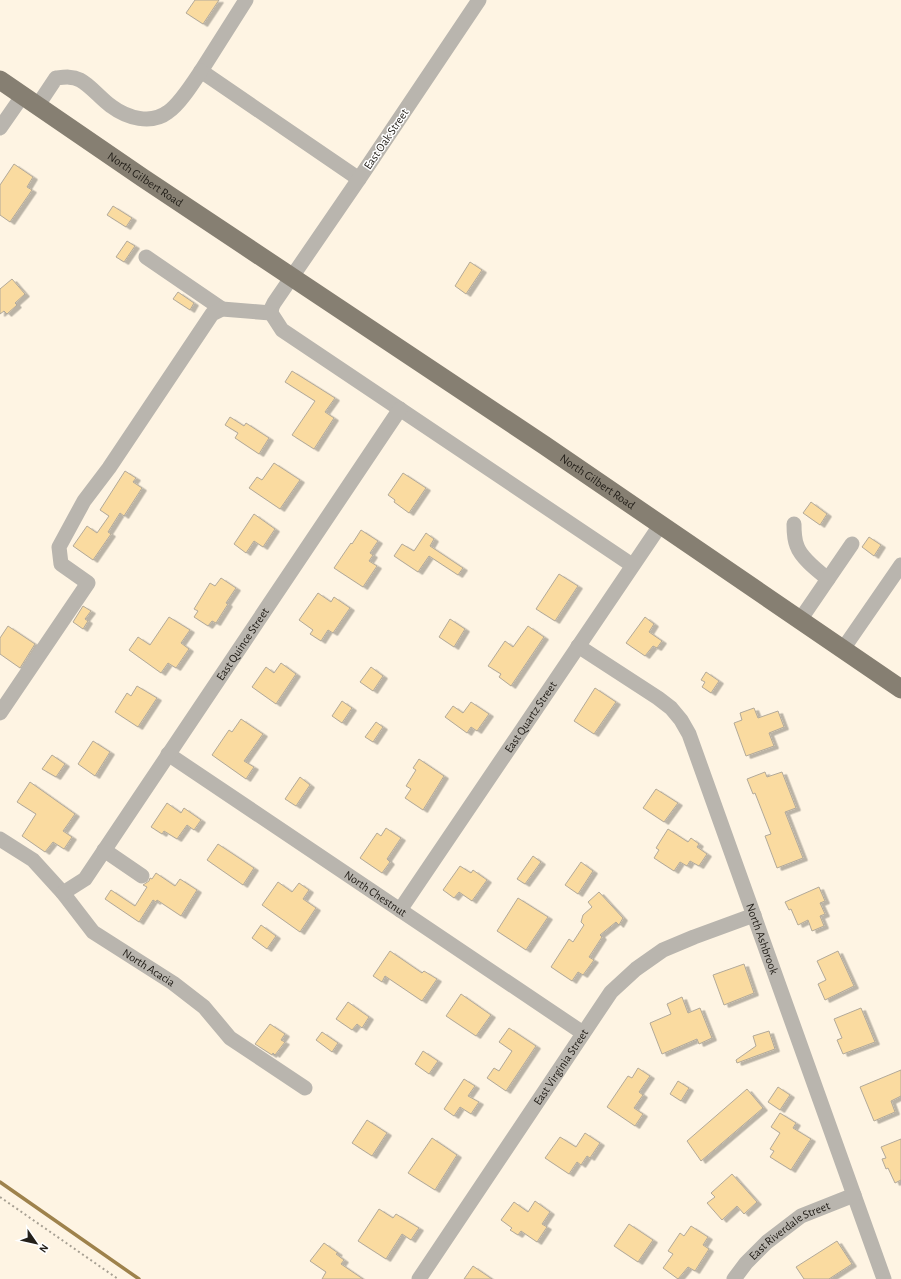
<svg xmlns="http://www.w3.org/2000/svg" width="901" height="1279" font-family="'Alegreya Sans',sans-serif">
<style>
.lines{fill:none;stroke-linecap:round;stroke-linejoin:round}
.stream{stroke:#9e824c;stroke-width:3.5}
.building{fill:#fadba0;stroke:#b2a999;filter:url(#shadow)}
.path{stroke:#a7a093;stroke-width:2;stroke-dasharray:2 3;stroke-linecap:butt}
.minor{stroke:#b9b5ae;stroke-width:15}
.major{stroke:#867f72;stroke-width:19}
.labels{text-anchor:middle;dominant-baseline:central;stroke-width:3;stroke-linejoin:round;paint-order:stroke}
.street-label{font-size:12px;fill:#24201a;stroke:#fff}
</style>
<defs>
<filter id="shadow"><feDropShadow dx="4.5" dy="2.5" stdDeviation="0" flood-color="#0004"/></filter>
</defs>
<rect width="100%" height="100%" fill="#fef4e3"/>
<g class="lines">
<path class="stream" d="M0,1182L139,1279"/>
</g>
<path class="building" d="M195,0H219L203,24L186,13Z
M14,164L33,177L27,187L32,190L10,222L0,215V185Z
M113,206L132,218L126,227L107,215Z
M127,241L135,246L124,262L116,257Z
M470,262L482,270L466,294L455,286Z
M12,279L25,294L15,303L17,305L7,314L4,311L0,314V289Z
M178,292L194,303L190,310L173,299Z
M292,371L335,398L325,412L334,418L314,449L292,435L315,401L285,382Z
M230,417L244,426L246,423L269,438L259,454L235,438L238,433L225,425Z
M274,463L300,480L280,509L249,488L257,477L262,480Z
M125,471L136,478L133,482L142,488L124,516L120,513L108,532L111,534L93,560L73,546L87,526L97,533L109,516L100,510Z
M403,473L426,488L409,513L394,502L395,500L388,495Z
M811,502L827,514L820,525L803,513Z
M254,514L275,529L263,547L254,541L246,553L234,544Z
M361,530L378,541L370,553L373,555L369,561L377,566L363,587L334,568L351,543L352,544Z
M426,533L434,539L430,546L463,568L458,575L429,556L418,572L394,556L402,544L414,551Z
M869,537L881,545L874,556L862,547Z
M559,574L578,586L555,621L536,609Z
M221,578L236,588L226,603L228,604L216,623L212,621L208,626L194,617L198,611L194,609L210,583L215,586Z
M318,593L331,602L334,597L350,608L333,633L328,630L321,641L310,634L313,630L299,620Z
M83,606L91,611L85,619L88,621L83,629L73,622Z
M169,617L190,630L181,643L189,649L176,668L168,663L161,673L129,650L138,637L150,645Z
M645,617L654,624L649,632L662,641L657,648L653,646L645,656L626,643Z
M450,619L465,629L454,647L439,637Z
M8,626L35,644L20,668L0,654V638Z
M528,626L544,637L511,686L499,677L501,674L488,666L505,641L513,647Z
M281,663L296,674L276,704L252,687L266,667L274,673Z
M371,667L383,676L373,691L360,682Z
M706,672L719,681L711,693L702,687L705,682L701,680Z
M137,686L157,698L138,727L115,712L127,693L131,696Z
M595,688L616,702L594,734L574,721Z
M342,701L352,708L342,723L332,716Z
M471,702L489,714L477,731L471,727L467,733L445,717L453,706L463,713Z
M754,708L758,718L778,711L784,727L769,733L774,746L746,756L734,723L742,720L740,713Z
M241,719L263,734L244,761L254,767L246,779L212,755L229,730L232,732Z
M376,722L383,727L373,742L365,737Z
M93,741L110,752L95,776L78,764Z
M52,755L65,764L56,777L42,769Z
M419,759L444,776L423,810L405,798L411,789L406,786L416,770L413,768Z
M765,772L767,777L782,772L796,808L785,812L803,858L777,868L765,836L771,834L755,793L753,794L747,779Z
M300,777L310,785L296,806L285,799Z
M30,782L75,814L63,831L72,837L64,849L53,842L45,852L22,836L36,814L17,802Z
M656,789L678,803L664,822L643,808Z
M167,803L181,813L184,808L201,820L194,830L187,825L177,839L164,831L162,834L151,827Z
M386,828L401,838L387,859L390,862L382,873L360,858L377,833L381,836Z
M668,829L688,842L691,838L699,844L697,847L707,854L699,866L690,861L687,866L680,862L674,871L654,858L659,850L656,848Z
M218,844L254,868L243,885L207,860Z
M533,856L541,862L525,884L517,879Z
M581,862L593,871L578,894L565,885Z
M460,866L471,873L473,870L487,880L472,901L459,892L454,898L443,890Z
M156,873L175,886L180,879L197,890L181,916L157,900L156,902L153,900L139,922L105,899L111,890L135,906L147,887L143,885L149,881L150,878L152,879Z
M278,882L292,892L299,883L309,890L303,899L316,908L300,932L262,905Z
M819,887L825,901L820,903L825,914L820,916L824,926L812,931L808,920L798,925L791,909L789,910L785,902Z
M599,892L623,918L619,925L616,922L600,935L602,937L589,957L594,960L583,975L578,972L572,981L551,967L569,939L573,942L584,925L581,922L583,915L592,907L588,902Z
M518,898L548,917L526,950L497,931Z
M261,925L276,936L267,949L252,938Z
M390,951L422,973L424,971L437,979L422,1001L385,976L382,982L373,976Z
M838,951L854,986L825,1000L818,984L826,980L817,961Z
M744,964L754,993L724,1005L713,975Z
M461,994L491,1015L476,1036L446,1016Z
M682,997L688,1013L700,1008L712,1038L699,1044L697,1039L662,1054L650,1023L671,1014L667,1004Z
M348,1002L369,1017L362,1028L357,1024L352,1030L336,1019Z
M861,1008L875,1042L843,1054L837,1040L842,1038L834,1019Z
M270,1024L285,1034L281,1040L285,1042L275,1055L273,1053L272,1055L255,1044Z
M509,1028L536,1046L506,1091L487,1078L494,1068L499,1071L512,1051L499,1042Z
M769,1031L775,1049L737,1063L736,1060L756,1046L753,1036Z
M322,1032L338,1043L332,1052L316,1040Z
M423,1051L438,1061L429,1074L415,1064Z
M638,1068L650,1076L639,1092L643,1095L634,1108L643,1114L635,1126L607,1107L628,1076L632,1078Z
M901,1070V1096L891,1101L895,1112L874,1121L860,1087Z
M464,1079L475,1086L468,1096L479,1102L471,1114L460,1107L454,1116L444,1109Z
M678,1081L689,1088L681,1101L670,1094Z
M778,1087L790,1095L780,1110L768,1102Z
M747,1089L763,1108L701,1161L687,1141Z
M780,1113L796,1123L793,1128L811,1139L791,1170L770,1157L774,1151L770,1149L780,1133L771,1127Z
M367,1120L387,1133L372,1156L352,1143Z
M585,1133L600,1143L590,1158L587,1156L581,1165L577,1162L569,1174L545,1158L560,1137L576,1147Z
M432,1138L457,1155L435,1190L408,1173Z
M901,1139V1180L895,1183L888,1168L886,1169L882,1159L886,1158L881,1147Z
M732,1174L757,1202L744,1214L737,1206L722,1220L707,1203L715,1197L711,1193Z
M535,1201L550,1212L542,1224L547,1227L537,1242L521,1231L518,1235L510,1230L512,1228L501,1220L514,1202L528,1212Z
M379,1209L393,1218L396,1214L419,1228L411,1240L402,1234L386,1259L358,1241Z
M629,1224L653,1240L638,1262L614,1246Z
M691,1226L708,1237L703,1245L709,1249L695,1271L688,1267L678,1279L663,1268L673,1254L668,1251L680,1233L684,1236Z
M837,1241L852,1264L829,1279H804L796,1267Z
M324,1243L338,1253L336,1254L344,1260L341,1264L363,1279H322L326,1272L310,1261Z
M473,1266L492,1279H464Z"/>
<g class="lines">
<path class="path" d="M0,1197L118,1279"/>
<g class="minor">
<path d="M246,0L201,71L359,179"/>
<path d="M479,0L359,179L274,303L272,307L271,313L282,330L632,565"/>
<path d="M38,105L56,78C65,77 72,76 80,80C90,85 101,99 111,106C127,118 151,125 168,112C179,105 193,83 201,71"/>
<path d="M0,128L23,95"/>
<path d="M146,257L222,309"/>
<path d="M794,524C794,531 794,539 797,546C801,558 818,571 828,579"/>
<path d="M800,620L852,544"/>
<path id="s1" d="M578,646L658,698L671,708L681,720L689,734L884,1279"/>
<path d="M843,649L901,565"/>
<path d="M0,713L88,583L61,564L59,547L84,501L109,468L212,314L222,309L271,313"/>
<path id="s2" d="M168,754L583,1033"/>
<path id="s3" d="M0,839L33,860L63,893L93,932L173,983L204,1007L230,1038L305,1088"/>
<path d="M104,850L142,876"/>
<path id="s4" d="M63,893L85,879L400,409"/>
<path id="s5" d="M400,910L661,524"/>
<path id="s6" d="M419,1279L611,992L636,969L663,950L694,937L754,915"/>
<path id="s7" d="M734,1279L746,1263L767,1242L801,1216L854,1195"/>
</g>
<path class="major" id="s8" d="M0,80L143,178L544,445L901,689"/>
</g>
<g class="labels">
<g class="street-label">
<text transform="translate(386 139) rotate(-56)">East Oak Street</text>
<text stroke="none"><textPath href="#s8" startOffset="176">North Gilbert Road</textPath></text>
<text stroke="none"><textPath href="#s8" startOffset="720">North Gilbert Road</textPath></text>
<text stroke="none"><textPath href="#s4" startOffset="309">East Quince Street</textPath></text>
<text stroke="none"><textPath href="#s5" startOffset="233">East Quartz Street</textPath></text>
<text stroke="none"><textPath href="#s2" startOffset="250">North Chestnut</textPath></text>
<text stroke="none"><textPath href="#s1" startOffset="361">North Ashbrook</textPath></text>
<text stroke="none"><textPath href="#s3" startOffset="199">North Acacia</textPath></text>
<text stroke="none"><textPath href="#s6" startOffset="255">East Virginia Street</textPath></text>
<text stroke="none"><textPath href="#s7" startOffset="75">East Riverdale Street</textPath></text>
</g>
</g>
<g transform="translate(36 1243) rotate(124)" stroke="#ffffff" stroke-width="3" paint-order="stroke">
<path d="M0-3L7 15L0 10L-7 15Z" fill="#24201a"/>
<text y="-6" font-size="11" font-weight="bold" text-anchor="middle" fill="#24201a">N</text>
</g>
</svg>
